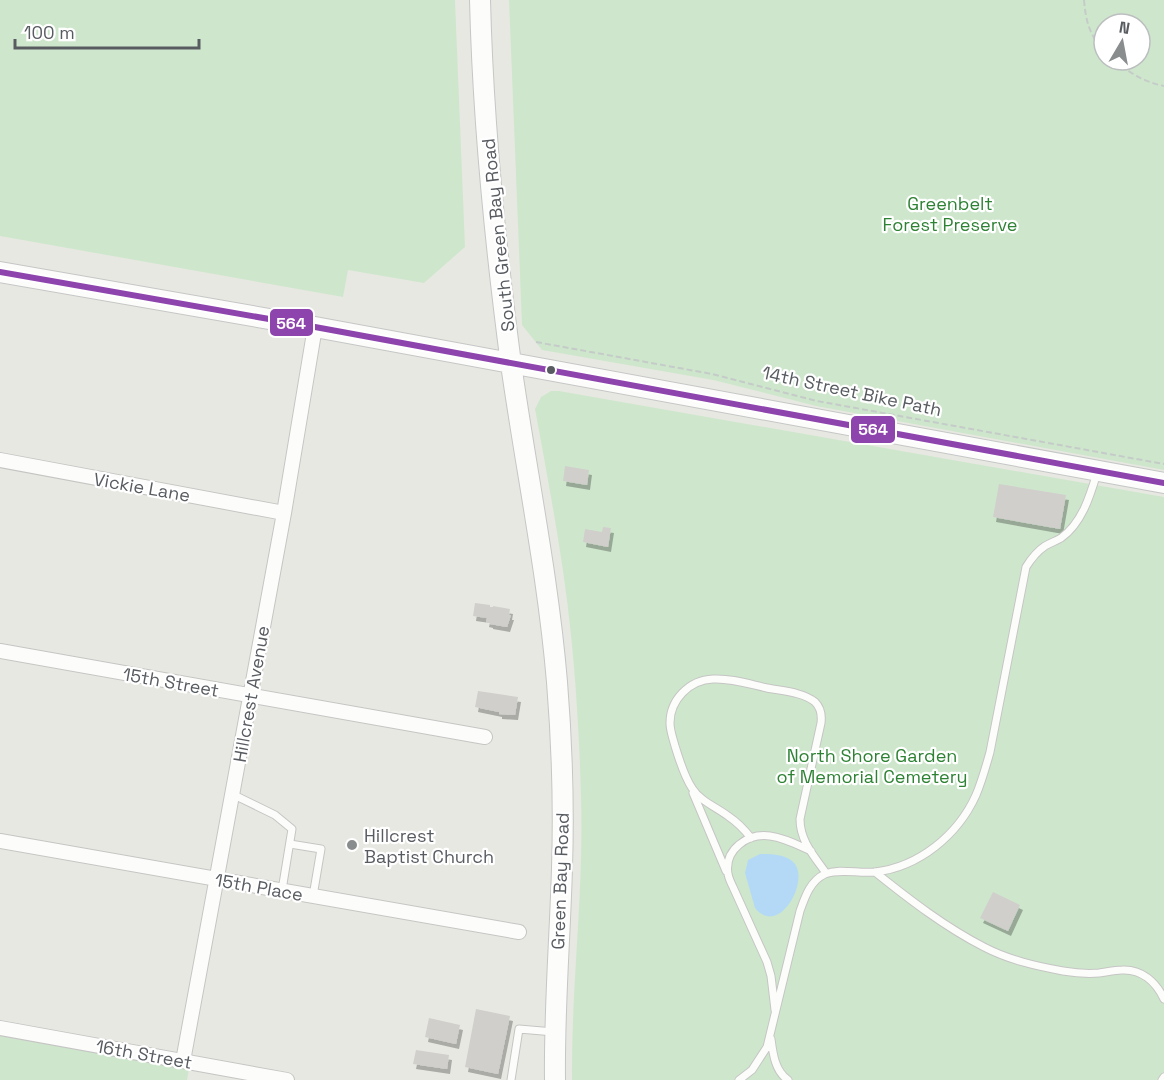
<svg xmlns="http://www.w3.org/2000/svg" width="1164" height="1080" font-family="'Space Grotesk',sans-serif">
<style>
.green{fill:#cee7cc;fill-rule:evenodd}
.water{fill:#b3d9f6}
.building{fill:#d0cfcc;filter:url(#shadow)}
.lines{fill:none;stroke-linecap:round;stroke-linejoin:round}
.lane-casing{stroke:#c5c6c4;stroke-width:9}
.street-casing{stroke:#c5c6c4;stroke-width:16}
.secondary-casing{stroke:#c5c7c6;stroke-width:22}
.path{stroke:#c5cbc8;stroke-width:2;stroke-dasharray:6 3;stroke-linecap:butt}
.lane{stroke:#fcfcfb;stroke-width:7}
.street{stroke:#fcfcfb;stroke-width:14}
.secondary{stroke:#fcfcfb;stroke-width:20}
.bus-1-casing{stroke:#fff;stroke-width:10}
.bus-1{stroke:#8e44ad;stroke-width:6}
.bus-dot{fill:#585c61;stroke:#fff;stroke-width:2}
.poi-dot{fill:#8a8d8e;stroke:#fff;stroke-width:2}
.labels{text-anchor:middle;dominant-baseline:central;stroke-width:4.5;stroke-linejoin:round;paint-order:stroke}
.park-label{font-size:18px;fill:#2e8234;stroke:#fff}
.street-label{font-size:18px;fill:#585c61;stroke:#fff}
.poi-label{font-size:18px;fill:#585c61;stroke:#fff;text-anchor:start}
.line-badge{stroke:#fff;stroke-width:2}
.badge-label{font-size:16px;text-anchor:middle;font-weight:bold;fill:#fff}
</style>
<defs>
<filter id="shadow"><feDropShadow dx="3" dy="5" stdDeviation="0" flood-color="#0004"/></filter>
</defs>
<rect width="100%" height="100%" fill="#e8e8e2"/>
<path class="green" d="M0,0H455L465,247L424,283L348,270L343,297L0,236Z
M509,0H1164V470L816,406L713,380L542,350L522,325ZM1104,24H1140V60H1104Z
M551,391H559L1164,497V1080H572C571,986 584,892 581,798C579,722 574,646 563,571C555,517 545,463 535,409L541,397Z
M0,1036L189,1069L187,1080H0Z"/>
<path class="water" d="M760,854C772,854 787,854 795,864C809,883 778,937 755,908L745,873L748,860Z"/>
<path class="building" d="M565,466L589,470L587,485L563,481Z
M999,484L1066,495L1060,529L993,517Z
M603,527L611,528L608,547L583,542L585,529L602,532Z
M475,603L490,605V607H493V606L510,609L509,615H511L507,627L490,624V623L486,622L487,618L473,616Z
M478,691L518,697L515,715L499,714V712L475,707Z
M993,892L1020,905L1008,931L980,918Z
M476,1009L510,1016L498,1074L465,1067Z
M429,1018L460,1025L456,1044L425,1037Z
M416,1050L449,1055L447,1069L413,1064Z"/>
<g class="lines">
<g class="lane-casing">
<path id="lane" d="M693,793L726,871
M232,794L275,815L292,829L282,890
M751,838C744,829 737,822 728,816C716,807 700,801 692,788C684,776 679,759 675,746C673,738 670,731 670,723C670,700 689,680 713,679C731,678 749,684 767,688C782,691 803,692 815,702C821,708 822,715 821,723L800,819C800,841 814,856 826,873
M290,844L321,849L313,896
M875,872C910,900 945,927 984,947C1009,960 1036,966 1063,971C1075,973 1087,974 1099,973C1107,972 1114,970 1122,970C1142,969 1156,982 1164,999
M775,1010L771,976L767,962L733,887C731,883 729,879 728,874C724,849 748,833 770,836C785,838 798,845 811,851
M771,1039C773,1054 775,1071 788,1080
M511,1080L519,1029L554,1032
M739,1080L752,1070L767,1047L800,911C805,897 810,881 825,874C840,868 859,874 875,872C919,867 958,835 976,795C982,781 986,766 990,752L1026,567C1031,559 1036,552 1045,546C1050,543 1056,541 1061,538C1082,523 1090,496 1097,473
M1162,1080L1164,1077"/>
</g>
<g class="street-casing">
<path id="street" d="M0,460L284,513
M0,651L485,737
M0,841L519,932
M0,1028L287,1080
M183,1061L284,513L315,327"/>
</g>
<g class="secondary-casing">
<path id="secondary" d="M480,0C483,122 495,243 511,364C526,470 548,575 557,682C562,744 564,806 562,868C560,939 554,1009 555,1080
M0,272L315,327L1164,483"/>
</g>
<path class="path" d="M1084,0C1086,22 1089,34 1104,51
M1114,60C1130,73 1144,82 1164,86
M536,342L712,374L817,401L1164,464"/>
<use href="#lane" class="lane"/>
<use href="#street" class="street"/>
<use href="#secondary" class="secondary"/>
<g class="bus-1-casing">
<path id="bus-1" d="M0,272L315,327L1164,483"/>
</g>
<use href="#bus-1" class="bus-1"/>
</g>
<circle class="bus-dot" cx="551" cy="370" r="5"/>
<circle class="poi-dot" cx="352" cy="845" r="6"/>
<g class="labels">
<g class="park-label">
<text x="950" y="203">Greenbelt<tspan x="950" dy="21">Forest Preserve</tspan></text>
<text x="872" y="755">North Shore Garden<tspan x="872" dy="21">of Memorial Cemetery</tspan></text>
</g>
<g class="street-label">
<text transform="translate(498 235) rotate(-96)">South Green Bay Road</text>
<text transform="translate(852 391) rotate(12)">14th Street Bike Path</text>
<text transform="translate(142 487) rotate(10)">Vickie Lane</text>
<text transform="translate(171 682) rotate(10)">15th Street</text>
<text transform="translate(251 694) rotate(-80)">Hillcrest Avenue</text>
<text transform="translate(560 881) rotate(-88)">Green Bay Road</text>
<text transform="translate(259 887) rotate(10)">15th Place</text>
<text transform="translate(144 1054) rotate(10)">16th Street</text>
</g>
<g class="poi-label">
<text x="364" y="835">Hillcrest<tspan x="364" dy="21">Baptist Church</tspan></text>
</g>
</g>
<g class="line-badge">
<rect x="269" y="308" width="45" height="29" rx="6" fill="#8e44ad"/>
<rect x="850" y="415" width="46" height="29" rx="6" fill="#8e44ad"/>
</g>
<g class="badge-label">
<text x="291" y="329">564</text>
<text x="873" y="435">564</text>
</g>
<g transform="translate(1122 42) rotate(10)"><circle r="28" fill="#ffffff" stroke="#bcbec0" stroke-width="1.5"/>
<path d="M0-4.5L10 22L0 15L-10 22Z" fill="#8a8d8e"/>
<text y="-9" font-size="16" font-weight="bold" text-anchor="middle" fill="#585c61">N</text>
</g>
<path d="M15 39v9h184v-9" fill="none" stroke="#585c61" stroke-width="3"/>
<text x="24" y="39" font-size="18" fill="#585c61" stroke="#ffffff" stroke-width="4.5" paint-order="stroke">100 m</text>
</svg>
